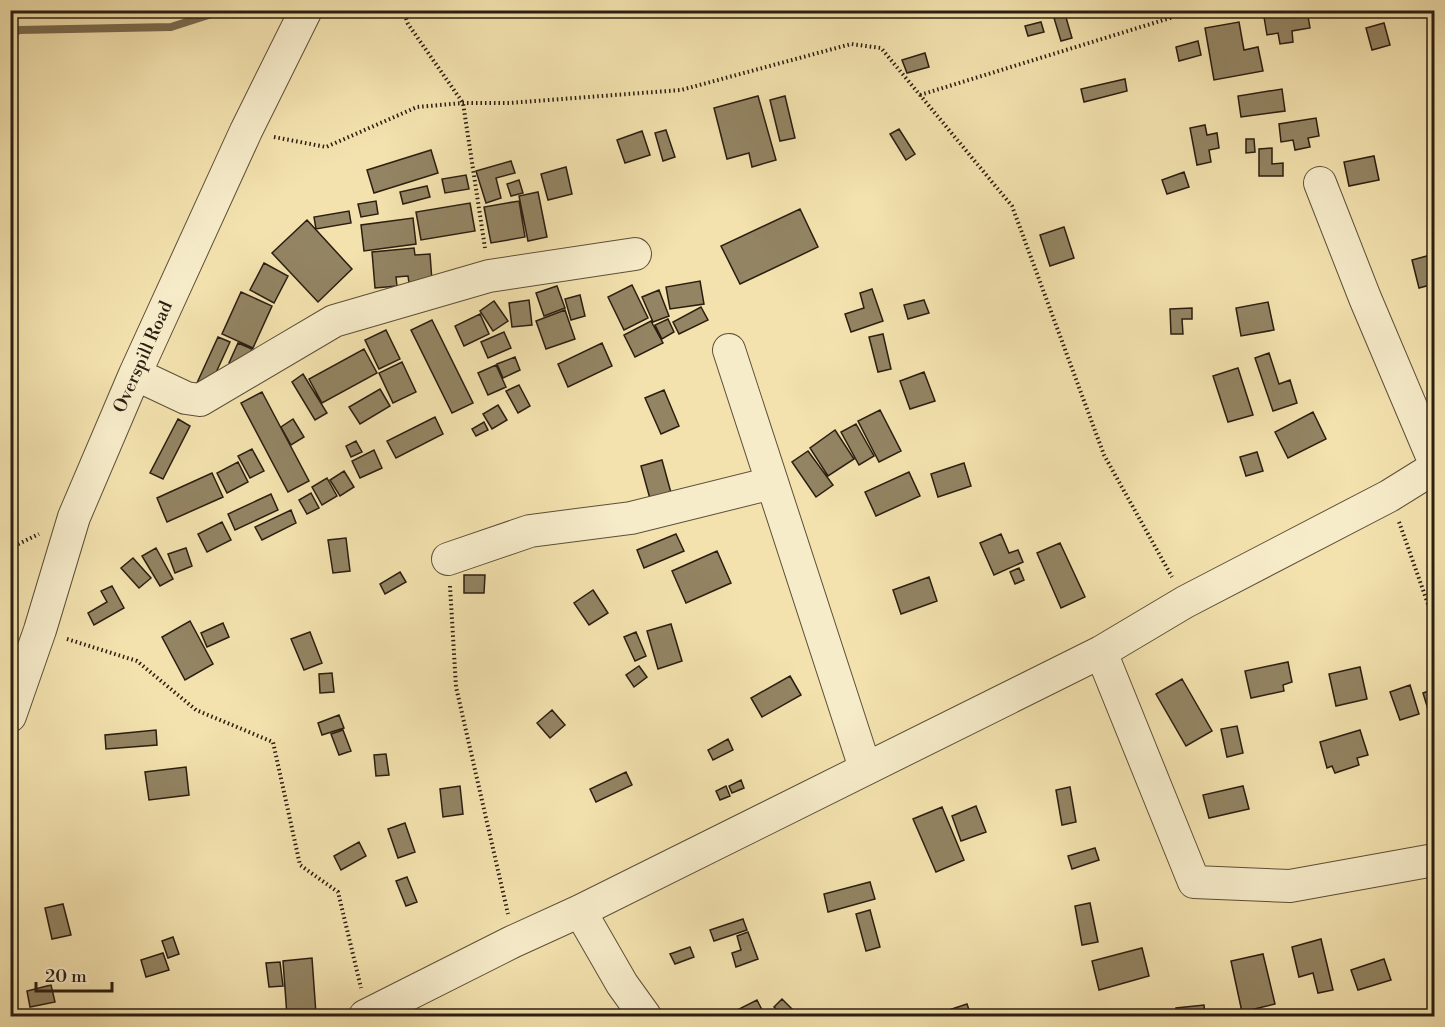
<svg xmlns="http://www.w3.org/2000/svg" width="1445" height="1027" font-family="'Libre Bodoni',serif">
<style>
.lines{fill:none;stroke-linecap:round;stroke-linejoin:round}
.stream{stroke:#7a6b4f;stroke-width:8}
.building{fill:#938463;stroke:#2b1e11;stroke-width:1.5}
.minor-casing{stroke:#5d4f38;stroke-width:34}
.path{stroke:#2b1e11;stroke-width:4;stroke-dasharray:1.5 3;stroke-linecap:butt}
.minor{stroke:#f7ecca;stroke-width:32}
.labels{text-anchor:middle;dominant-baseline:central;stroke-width:4.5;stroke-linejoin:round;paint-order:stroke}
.street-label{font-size:18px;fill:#2b1e11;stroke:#f7ecca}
</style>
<rect width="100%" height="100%" fill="#f3e2ae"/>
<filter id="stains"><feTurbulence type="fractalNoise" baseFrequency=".00333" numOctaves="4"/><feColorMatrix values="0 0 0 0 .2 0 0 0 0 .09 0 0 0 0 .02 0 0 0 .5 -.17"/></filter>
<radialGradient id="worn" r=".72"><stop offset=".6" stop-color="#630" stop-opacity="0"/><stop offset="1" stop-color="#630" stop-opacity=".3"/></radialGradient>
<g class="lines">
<path class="stream" d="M10,36L19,30L171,27L224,10"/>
</g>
<path class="building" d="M1307,10L1310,28L1292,31L1293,42L1280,44L1278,33L1267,35L1263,11Z
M1065,14L1072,38L1061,41L1054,18Z
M1041,22L1044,32L1028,36L1025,26Z
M1239,22L1244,50L1258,47L1263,71L1214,80L1205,28Z
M1384,23L1390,45L1372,50L1366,28Z
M1198,41L1201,55L1179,61L1176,47Z
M925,53L929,67L907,73L902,60Z
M1125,79L1127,91L1084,102L1081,89Z
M1282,89L1285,111L1241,117L1238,96Z
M758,96L776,160L752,167L749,153L727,159L714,108Z
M785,96L795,138L780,141L770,100Z
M1316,118L1319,136L1308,138L1310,147L1295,150L1293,140L1281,142L1279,124Z
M1205,125L1207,135L1217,133L1219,148L1209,150L1211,162L1197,165L1190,128Z
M899,129L915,154L906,160L890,134Z
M666,130L675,157L663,161L655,133Z
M642,131L650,155L625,163L617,140Z
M1246,139H1254L1255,152L1246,153Z
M1272,148V164L1283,163V176H1259V149Z
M431,150L438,173L374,193L367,170Z
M1374,156L1379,180L1349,186L1344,162Z
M511,161L515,173L496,178L501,198L486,203L476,171Z
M566,167L572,194L548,200L541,174Z
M1184,172L1189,187L1167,194L1162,180Z
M466,175L469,189L445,193L442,179Z
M519,180L523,193L511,196L507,184Z
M427,186L430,197L403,204L400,192Z
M538,192L547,237L528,241L519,196Z
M376,201L378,214L361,217L358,204Z
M519,201L525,237L491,243L484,207Z
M470,203L475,231L421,240L416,212Z
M800,209L818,247L740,284L721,246Z
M349,211L351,223L316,229L314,217Z
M413,218L416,244L364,251L361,225Z
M307,220L352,269L318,302L272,253Z
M1064,227L1074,258L1050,266L1040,235Z
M414,248L415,255L430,254L432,281L409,283L408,276L396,277L397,286L375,288L372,252Z
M1434,254V284L1419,288L1412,260Z
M264,263L288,276L274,303L250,290Z
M700,281L704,304L670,309L666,287Z
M632,285L648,318L624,330L608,297Z
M557,286L565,308L544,316L536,293Z
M872,289L883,321L851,332L845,314L864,308L860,293Z
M659,290L669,316L653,322L642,297Z
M241,292L272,306L253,348L222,334Z
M580,295L585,316L571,320L565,299Z
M529,300L532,325L512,327L509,303Z
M924,300L929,313L908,319L904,305Z
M494,301L508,321L493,331L480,311Z
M1268,302L1274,330L1241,336L1236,308Z
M701,307L708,320L679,334L673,322Z
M1192,308V319H1182L1183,334H1171L1170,309Z
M565,310L575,339L546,349L536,321Z
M480,314L489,334L464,346L455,326Z
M668,319L674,332L662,339L655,325Z
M432,320L473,403L452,413L411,330Z
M651,321L663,343L635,357L624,335Z
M386,330L400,359L379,369L365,340Z
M504,332L511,348L488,358L481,342Z
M883,334L891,369L878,372L869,337Z
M218,337L230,342L208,390L196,385Z
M238,343L252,349L243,370L229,363Z
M602,343L612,366L568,387L558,364Z
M364,349L377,373L322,403L309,379Z
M1269,353L1279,384L1290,380L1297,403L1273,411L1255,358Z
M515,357L520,370L503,378L497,364Z
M402,362L416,392L393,403L379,373Z
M496,365L506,387L488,395L478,373Z
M1238,368L1253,415L1228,422L1213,376Z
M924,372L935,401L910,409L900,381Z
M303,374L327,413L315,420L292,382Z
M519,385L530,406L518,413L506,391Z
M380,389L390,406L360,424L349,407Z
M664,390L679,426L661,434L645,398Z
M262,392L309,481L288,492L241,403Z
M498,405L507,420L492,429L483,414Z
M880,410L901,451L879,462L858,421Z
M1313,412L1326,439L1288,458L1275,432Z
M435,417L443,434L396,458L387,441Z
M178,419L190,426L163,479L150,473Z
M293,419L304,437L291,445L281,427Z
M484,422L488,430L476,436L472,429Z
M856,424L874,456L859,465L841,432Z
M835,430L854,459L828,476L810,448Z
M356,441L362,452L351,457L346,446Z
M252,449L264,471L250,478L238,456Z
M374,450L382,468L360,478L352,461Z
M808,451L833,485L816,497L792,462Z
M1257,452L1263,471L1246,476L1240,457Z
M662,460L673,500L652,506L641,466Z
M238,462L248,482L227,493L217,473Z
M964,463L971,486L938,497L931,474Z
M344,471L354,487L340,496L330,480Z
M909,472L920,496L876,516L865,492Z
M212,473L223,497L167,522L157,498Z
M327,478L337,496L322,505L312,487Z
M311,493L319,508L307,514L299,500Z
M271,494L278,510L235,530L228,514Z
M291,510L296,523L262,540L255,527Z
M222,522L231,540L207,552L198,534Z
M676,534L684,551L644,568L637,550Z
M1001,534L1009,553L1018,550L1023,562L994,575L980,543Z
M346,538L350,571L333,573L328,540Z
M1060,543L1085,597L1061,608L1037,553Z
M156,548L173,579L160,586L142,556Z
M186,548L192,566L175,573L168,554Z
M717,551L731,583L686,603L672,571Z
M133,558L151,578L139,588L121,568Z
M1019,568L1024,580L1015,584L1010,572Z
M400,572L406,582L385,594L380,584Z
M464,575H485L484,593H464Z
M929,577L937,601L901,614L893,590Z
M112,586L124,608L94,625L88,613L107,602L101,591Z
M593,590L608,613L589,625L574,603Z
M190,621L213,664L185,680L162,637Z
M223,623L229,637L207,647L201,633Z
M671,624L682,661L658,669L647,631Z
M310,632L322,663L304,670L291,639Z
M636,632L646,656L635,661L624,637Z
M1288,662L1292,682L1283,685L1284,691L1251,698L1245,671Z
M639,666L647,677L634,687L626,675Z
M1360,667L1367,699L1336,706L1329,674Z
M332,673L334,692L320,693L319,674Z
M790,676L801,695L762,717L751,698Z
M1182,679L1212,731L1186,746L1156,694Z
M1410,685L1419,714L1400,720L1390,692Z
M1434,689V714L1430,716L1423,693Z
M552,710L565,725L550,738L537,723Z
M339,715L344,728L322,735L318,723Z
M1237,726L1243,753L1227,757L1221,729Z
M156,730L157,745L106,749L105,735Z
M343,730L351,751L339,755L331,734Z
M1360,730L1368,755L1357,758L1359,765L1335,773L1332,766L1327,768L1320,742Z
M728,739L733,750L713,760L708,750Z
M386,754L389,775L376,776L374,755Z
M186,767L189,795L149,800L145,772Z
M626,772L632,785L596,802L590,789Z
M741,780L744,788L732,793L729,786Z
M460,786L463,814L443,817L440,789Z
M726,786L730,796L720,800L716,791Z
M1243,786L1249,809L1209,818L1203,795Z
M1070,787L1076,822L1062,825L1056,790Z
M976,806L986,832L961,841L952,816Z
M942,807L964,860L936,872L913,819Z
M405,823L415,852L398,858L388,829Z
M359,842L366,856L341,870L334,856Z
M1095,848L1099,860L1072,869L1068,856Z
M407,877L417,902L406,906L396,881Z
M870,882L875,899L828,912L824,894Z
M1090,903L1098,942L1082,945L1075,906Z
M63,904L71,935L52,939L45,908Z
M870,910L880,947L866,951L856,914Z
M743,919L747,930L714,941L710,930Z
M748,932L758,959L736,967L732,953L741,950L737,936Z
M173,937L179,954L168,958L162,941Z
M1321,939L1333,990L1318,993L1313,973L1299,977L1292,947Z
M690,947L694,957L675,964L670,954Z
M1142,948L1149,976L1099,990L1092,961Z
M163,953L169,970L146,977L141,960Z
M1263,954L1275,1004L1242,1012L1231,961Z
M312,958L316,1014L287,1016L283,961Z
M1384,959L1391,980L1358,990L1351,970Z
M280,962L283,986L269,987L266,963Z
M51,985L55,1002L30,1007L27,991Z
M782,999L799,1016H784L774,1007Z
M757,1000L762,1010L749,1016H742L739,1009Z
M967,1004L971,1016H931Z
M1204,1005L1205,1016H1176V1008Z"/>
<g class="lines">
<g class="minor-casing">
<path id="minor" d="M1320,183L1365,298L1434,461
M729,350L865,768
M135,374L186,398L200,400L334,321L489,276L635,254
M448,559L530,531L631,518L772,483
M1101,652L1194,882L1290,886L1434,860
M10,716L40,630L74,517L135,374L246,131L306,10
M580,911L622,984L645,1016
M365,1016L512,942L580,911L1101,652L1185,602L1389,496L1434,468"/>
</g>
<path class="path" d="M403,10L408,24L463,103L485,248
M920,95L1170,18L1181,10
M274,137L326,147L417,107L463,103H509L681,90L851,44L881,48L1012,206L1104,455L1172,577
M1399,522L1434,621
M10,548L39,534
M450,586L456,687L508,914
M67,639L137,661L196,710L273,742L300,865L338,892L361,988"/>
<use href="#minor" class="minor"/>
</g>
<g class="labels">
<g class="street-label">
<text transform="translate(143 357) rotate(-66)">Overspill Road</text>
</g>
</g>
<rect width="1445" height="1027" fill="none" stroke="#f3e2ae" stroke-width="36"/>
<rect x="12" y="12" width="1421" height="1003" fill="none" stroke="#2b1e11" stroke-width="3"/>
<rect x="18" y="18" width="1409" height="991" fill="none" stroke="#2b1e11" stroke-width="1.5"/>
<path d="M36 982v9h76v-9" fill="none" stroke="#2b1e11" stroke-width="3"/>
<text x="45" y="982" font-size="18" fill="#2b1e11" stroke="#f7ecca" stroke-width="4.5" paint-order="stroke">20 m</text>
<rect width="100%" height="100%" filter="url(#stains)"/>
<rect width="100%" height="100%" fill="url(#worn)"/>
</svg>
